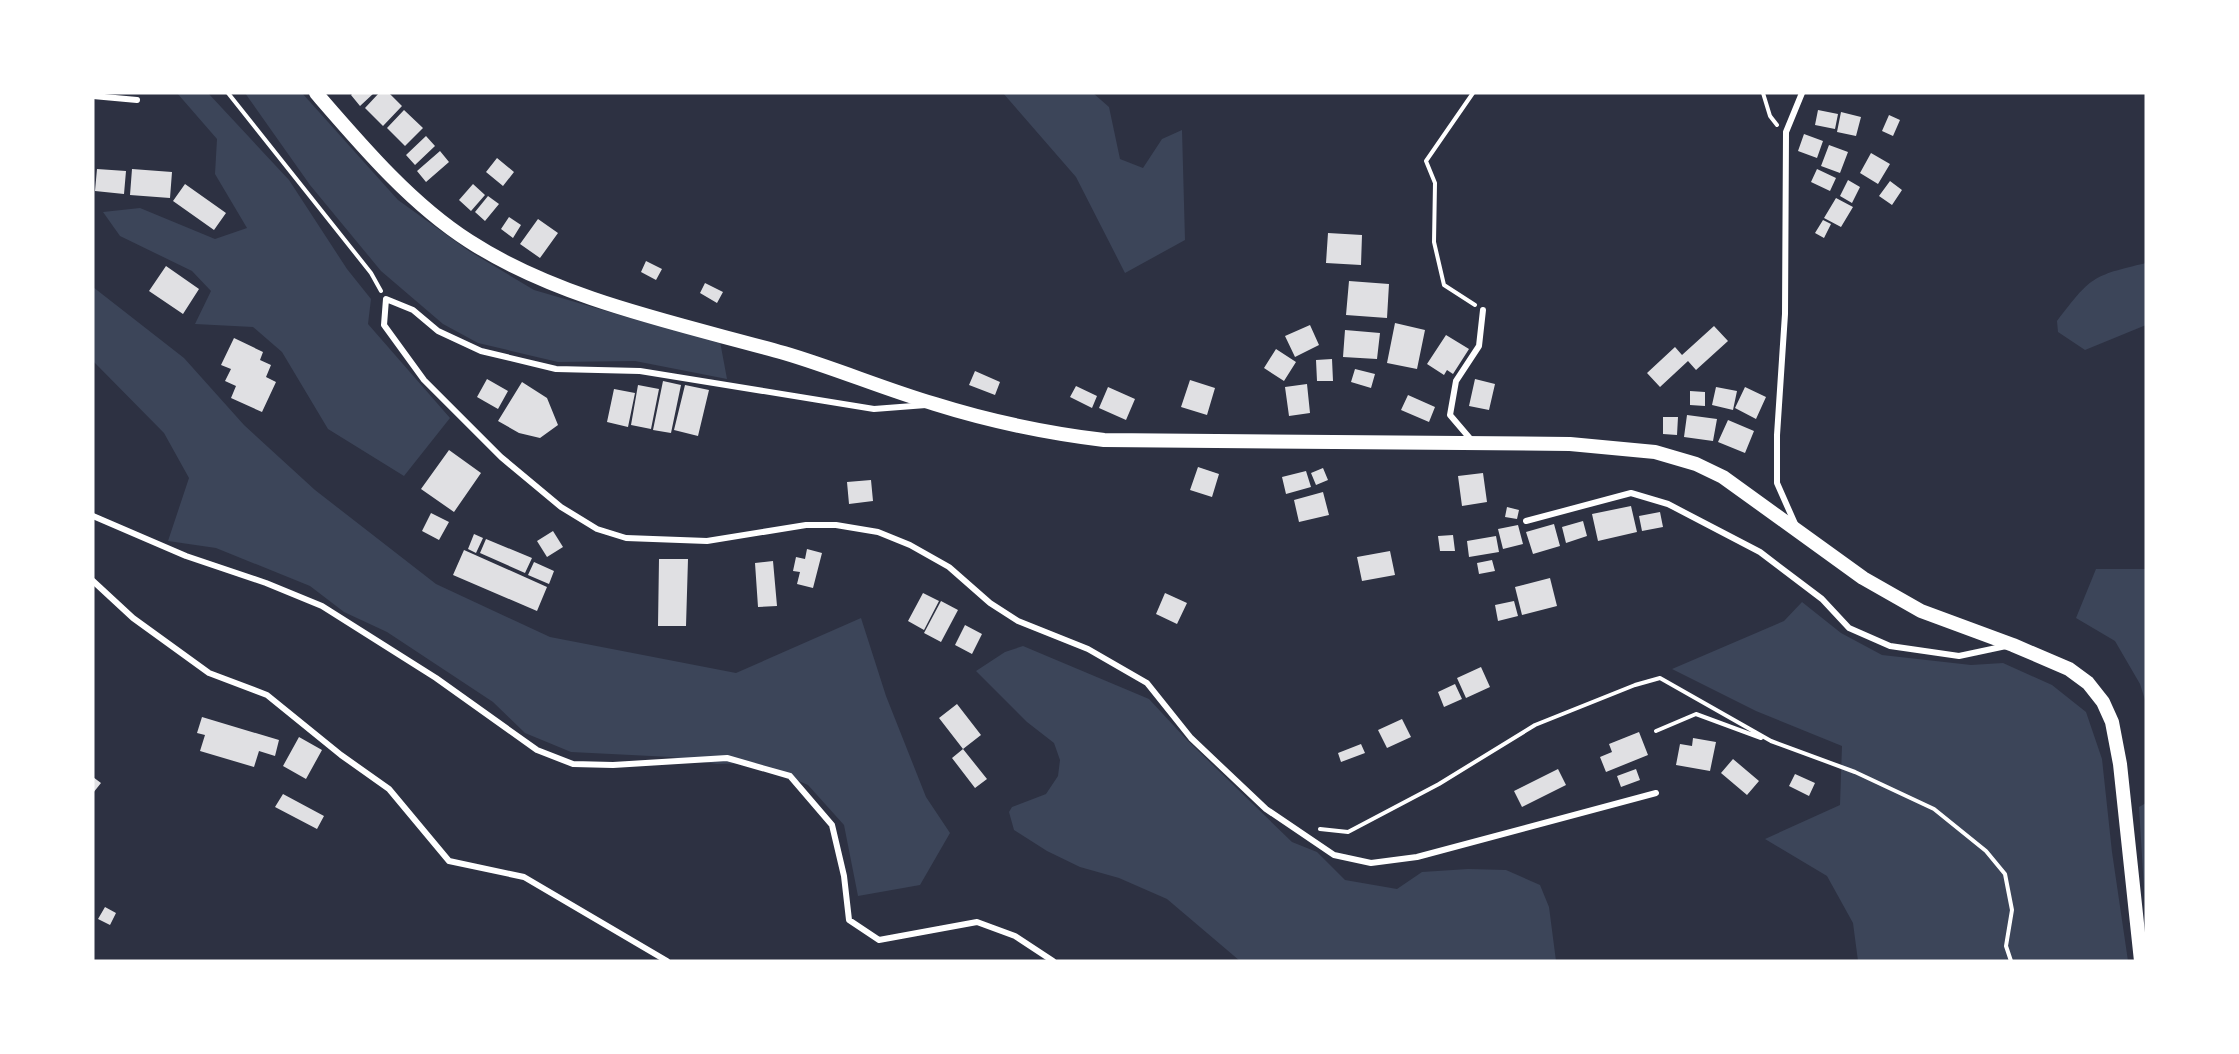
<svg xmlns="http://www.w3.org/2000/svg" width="2239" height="1054" font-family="Helvetica,sans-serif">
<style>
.green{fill:#3c4559}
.building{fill:#e0e0e3}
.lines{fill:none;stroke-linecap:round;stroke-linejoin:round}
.path{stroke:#fff;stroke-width:4}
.minor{stroke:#fff;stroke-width:6}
.primary{stroke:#fff;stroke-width:14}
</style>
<rect width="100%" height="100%" fill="#2d3142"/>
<path class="green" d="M177,93H208L289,180L347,269L371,299L368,324L450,418L404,476L328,429L282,352L253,327L195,324L211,291L192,271L120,236L103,212L140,208L215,239L247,228L215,174L217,139Z
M245,93H302L398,200L469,251L534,290L644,322L719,336L727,379L635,361L558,362L478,343L443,324L381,271L310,185Z
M1003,93H1093L1109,107L1120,159L1143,168L1162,139L1182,130L1185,240L1125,273L1076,177Z
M2146,263V325L2085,350L2058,332L2057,321C2091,277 2091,276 2146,263Z
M93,287L184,358L244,425L315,490L436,584L550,637L736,673L861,618L886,696L926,797L950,833L920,885L858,896L844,825L808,785L756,763L717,764L671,757L571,752L525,733L493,702L387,632L344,612L310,586L216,548L168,541L189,478L164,433L93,361Z
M2096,569H2146V703L2140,684L2115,641L2076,618Z
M1802,602L1841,633L1882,655L1971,665L2003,663L2052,685L2086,712L2102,759L2112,852L2128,961H1858L1853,923L1827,876L1765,839L1840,805L1842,746L1756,711L1672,669L1784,621Z
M1023,646L1149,699L1187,740L1292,842L1317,852L1345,880L1397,889L1422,872L1468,869L1506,870L1540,885L1549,907L1556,961H1240L1167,899L1119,878L1080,867L1047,851L1014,830L1009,812L1012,807L1046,794L1058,776L1060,760L1054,743L1027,722L976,671L1005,652Z
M2146,803V922L2139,807Z"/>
<path class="building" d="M353,93H374L360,106L351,95Z
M379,93H389L402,106L383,126L365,108Z
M404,110L423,128L405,146L387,128Z
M1818,110L1838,114L1835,129L1815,125Z
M1841,112L1861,117L1856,136L1837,132Z
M1889,115L1900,120L1893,136L1882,131Z
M1804,134L1823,141L1817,158L1798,151Z
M426,136L435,146L415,165L406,155Z
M1829,145L1848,152L1840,173L1821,166Z
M440,151L449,162L426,182L417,171Z
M1871,153L1890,164L1878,184L1860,173Z
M497,158L514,172L503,186L486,172Z
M97,169L126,171L124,194L95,191Z
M132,169L172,172L170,198L130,195Z
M1817,169L1836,178L1830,191L1811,182Z
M1848,180L1860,187L1852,203L1840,196Z
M1890,181L1902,190L1892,205L1879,196Z
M185,184L226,213L214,230L173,201Z
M473,184L485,195L471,211L459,200Z
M488,196L499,204L485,221L475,212Z
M1836,198L1853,207L1841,227L1824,218Z
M509,217L521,225L513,238L501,229Z
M538,219L558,233L540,258L520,244Z
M1823,220L1831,224L1824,238L1815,233Z
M1328,233L1362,235L1361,265L1326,263Z
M646,261L662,269L656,280L641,272Z
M166,266L199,289L183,314L149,291Z
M1349,281L1389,284L1387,318L1346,315Z
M705,283L723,292L717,303L700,293Z
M1395,323L1425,330L1417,369L1387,363Z
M1310,325L1319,345L1295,357L1285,336Z
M1714,326L1728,341L1696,370L1688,361L1660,387L1647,373L1675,347L1682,355Z
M1345,330L1380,333L1377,359L1343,357Z
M1446,335L1469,349L1453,374L1447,370L1444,375L1427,364Z
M234,338L263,352L260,360L271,365L266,377L276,382L262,412L231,398L236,386L225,381L231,369L221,365Z
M1276,349L1296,362L1284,381L1264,368Z
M1332,359L1333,381H1317L1316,360Z
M1355,369L1375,374L1371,388L1351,382Z
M975,371L1000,382L995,395L969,385Z
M487,379L508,391L498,409L477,397Z
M1475,379L1495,384L1489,410L1469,406Z
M1190,380L1215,388L1207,415L1181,407Z
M663,381L681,385L671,433L653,430Z
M522,382L547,398L558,425L540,438L519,433L498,421Z
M1307,384L1310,413L1289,416L1285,387Z
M638,385L659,389L651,429L631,425Z
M685,385L709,390L698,436L674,430Z
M1076,386L1097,396L1092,408L1070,397Z
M1108,387L1135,399L1126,420L1099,408Z
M1716,387L1737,391L1733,410L1712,405Z
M1745,387L1766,397L1756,419L1735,408Z
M614,389L635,393L628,427L607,422Z
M1690,391L1705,392V406L1690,405Z
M1408,395L1435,407L1429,422L1401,410Z
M1687,415L1717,419L1713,441L1684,437Z
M1663,417H1678L1677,435L1663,434Z
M1728,420L1754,431L1745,453L1718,442Z
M449,450L481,473L454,512L421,489Z
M1198,467L1219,474L1212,497L1190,490Z
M1323,468L1328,480L1316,485L1311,473Z
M1306,471L1311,487L1286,494L1282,477Z
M1483,473L1487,502L1462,506L1458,476Z
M871,480L873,501L849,504L847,482Z
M1323,492L1329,515L1299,522L1294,500Z
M1631,506L1637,532L1598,541L1592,514Z
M1507,507L1519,510L1517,519L1505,517Z
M1660,512L1663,527L1642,531L1639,516Z
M431,513L449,522L439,540L422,531Z
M1583,521L1587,536L1566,543L1562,527Z
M1554,524L1560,546L1533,554L1526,532Z
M1518,525L1523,544L1503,549L1498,529Z
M553,531L563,547L547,557L537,541Z
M474,534L483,538L476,553L468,549Z
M1453,535L1455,551H1440L1438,536Z
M1496,536L1499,552L1469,557L1467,541Z
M486,539L532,558L525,573L480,553Z
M807,549L822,553L813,588L797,584L800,572L793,571L796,557L805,559Z
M464,550L547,587L537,611L453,575Z
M1390,551L1395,575L1362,581L1357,557Z
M659,559H688L686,626H658Z
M1492,560L1495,571L1479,574L1477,563Z
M773,561L777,606L758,607L755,563Z
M534,562L554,571L549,584L528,575Z
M1550,578L1557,606L1522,615L1515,587Z
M923,593L939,601L924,630L908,621Z
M1165,593L1187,603L1177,624L1156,614Z
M941,601L958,610L941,642L924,633Z
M1514,601L1518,616L1498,621L1495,605Z
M965,625L982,634L972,654L955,645Z
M1481,667L1490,687L1466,698L1457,678Z
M1455,684L1462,699L1444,707L1438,692Z
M957,704L981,735L963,749L939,718Z
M202,717L279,740L275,756L259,751L254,767L200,751L205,735L197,733Z
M1402,719L1411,737L1387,748L1378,730Z
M1639,732L1648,755L1606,772L1600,757L1612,752L1609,744Z
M299,737L322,750L306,779L283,766Z
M1693,738L1716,742L1710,771L1676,765L1680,744L1692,746Z
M1361,744L1365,753L1341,762L1338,753Z
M963,749L987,779L975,788L952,758Z
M1733,759L1759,781L1747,795L1721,773Z
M1558,769L1566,785L1522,807L1514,791Z
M1636,769L1640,780L1621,787L1617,776Z
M1795,774L1815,783L1809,796L1789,786Z
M93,777L101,783L93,793Z
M283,794L324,816L317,829L275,807Z
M105,907L116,913L110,925L98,919Z"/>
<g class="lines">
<path class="path" d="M228,93L371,273L381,291
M1473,93L1426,161L1435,183L1434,242L1444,285L1475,305
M1763,93L1770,116L1777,125
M1656,731L1696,714L1761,738
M1771,741L1855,772L1934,809L1986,851L2005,874L2012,910L2006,946L2011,961
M1320,829L1348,832L1439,784L1535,725L1635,685L1660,678L1771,741"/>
<path class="minor" d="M93,96L137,100
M926,405L874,409L640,371L556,369L481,351L438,331L413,310L386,299L384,325L424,380L501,457L561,507L597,529L626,538L707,541L806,525H836L878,532L910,545L949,567L990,603L1018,621L1088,649L1147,683L1191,738L1266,809L1334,855L1371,863L1417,857L1656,793
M1473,442L1450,415L1456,381L1479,346L1483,310
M93,516L186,556L266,583L322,606L436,678L537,750L573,764L613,765L727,758L790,776L832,825L844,876L849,920L879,940L977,922L1015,936L1053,961
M1526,521L1631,493L1668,504L1760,552L1822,599L1849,628L1890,646L1959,656L2006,646
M1796,526L1777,483V435L1785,314L1786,132L1802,93
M93,581L133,618L209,673L267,695L341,755L389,789L449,861L524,877L667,961"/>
<path class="primary" d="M316,93C361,145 411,204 469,241C560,300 681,324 784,353C835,368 884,389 935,404C989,421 1047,433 1104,440L1570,444L1655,452L1696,464L1723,477L1863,578L1921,611L2013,645L2069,669L2088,683L2103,702L2112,722L2120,764L2141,961"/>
</g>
<rect width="2239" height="1054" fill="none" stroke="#ffffff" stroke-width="189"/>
</svg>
